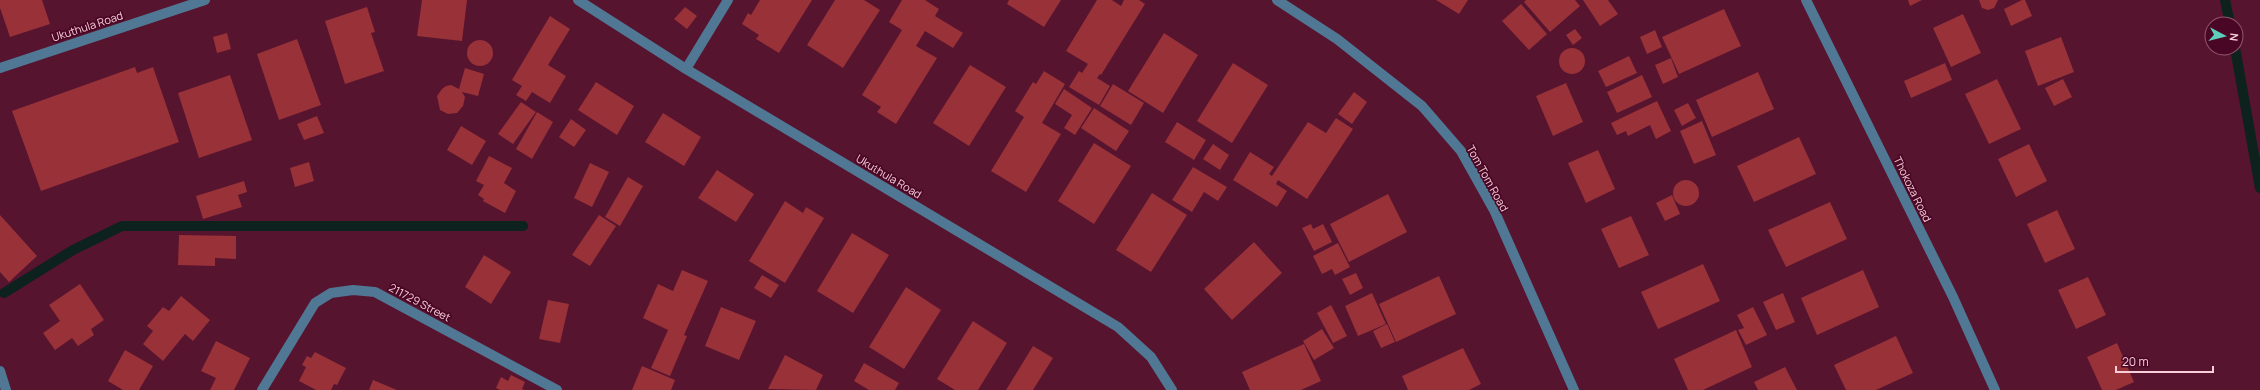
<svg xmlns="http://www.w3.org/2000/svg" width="2260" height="390" font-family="Manrope,sans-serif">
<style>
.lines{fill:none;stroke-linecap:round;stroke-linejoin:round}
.stream{stroke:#0d211d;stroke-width:10}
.building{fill:#983138}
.minor{stroke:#507793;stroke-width:10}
.labels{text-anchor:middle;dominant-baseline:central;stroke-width:3.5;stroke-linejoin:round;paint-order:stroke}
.street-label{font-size:11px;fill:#f8ceda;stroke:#4a0725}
</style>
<rect width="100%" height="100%" fill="#56142f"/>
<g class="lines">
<path class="stream" d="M2225,0L2230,24
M2235,48L2260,188
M4,293L73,250L122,226H523"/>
</g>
<path class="building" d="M0,0H42L50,24L10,37L0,8Z
M422,0H467L462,41L417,36Z
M760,0H812L779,53L756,39L759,35L742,24L748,13L751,15Z
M835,0H864L880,10L843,68L807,45Z
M902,0H925L939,9L935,16L963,33L953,48L925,31L916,46L937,58L896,124L877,112L881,107L862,95L902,30L889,22Z
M1009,0H1061L1044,27L1007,4Z
M1097,0H1112L1121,6L1124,0H1139L1145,4L1101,75L1100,74L1097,78L1110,86L1099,105L1069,87L1079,71L1082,73L1088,64L1066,51Z
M1436,0H1468L1459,14Z
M1526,0H1575L1580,6L1550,32L1524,2Z
M1583,0H1608L1618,14L1600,26Z
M1908,0H1922L1910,6Z
M1979,0H1998L1994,8L1988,10L1982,8Z
M2022,0H2025L2032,16L2011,26L2004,9Z
M1521,4L1547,34L1529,50L1502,21Z
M367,7L375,32L371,33L384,71L345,84L325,21Z
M685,7L697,16L687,29L674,19Z
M1724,9L1741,46L1679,74L1662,37Z
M1963,14L1981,53L1951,67L1933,28Z
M550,16L570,29L548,65L566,76L550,103L532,92L526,101L516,95L522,86L512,80Z
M1575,29L1582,38L1573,45L1566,35Z
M1655,30L1662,47L1647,54L1640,37Z
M227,33L231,49L217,53L213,37Z
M1164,33L1198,55L1163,113L1128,91Z
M2061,37L2074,72L2038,86L2025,51Z
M297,39L321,105L279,120L257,54Z
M467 53a13 13 0 1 1 26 0a13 13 0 1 1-26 0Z
M1559 61a13 13 0 1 1 26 0a13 13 0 1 1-26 0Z
M1629,56L1637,73L1606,87L1598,71Z
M1671,58L1678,77L1663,84L1655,65Z
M1233,63L1268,85L1232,143L1197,121Z
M1945,63L1952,80L1911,98L1904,81Z
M970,65L1006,87L969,146L933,123Z
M135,67L137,73L153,67L179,142L41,191L12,111Z
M465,68L484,74L478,96L462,92L465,97L463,106L457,113L448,114L440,110L437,96L442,89L446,86L451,85L459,89Z
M1044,71L1065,84L1042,123L1061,134L1026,192L991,171L1024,117L1015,111L1033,82L1036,84Z
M1758,72L1774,109L1712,137L1696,100Z
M230,75L252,140L199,158L178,93Z
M1642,75L1652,97L1617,113L1607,92Z
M1997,79L2021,129L1989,144L1965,94Z
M2063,79L2072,97L2054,106L2045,88Z
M596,82L634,106L617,135L578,110Z
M1566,83L1583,122L1553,136L1536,96Z
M1113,84L1144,103L1131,125L1100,106Z
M1064,89L1092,108L1075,135L1064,128L1072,115L1055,104Z
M1354,92L1367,102L1352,124L1338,114Z
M1657,101L1671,131L1656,139L1650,125L1628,136L1626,131L1617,135L1611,123Z
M521,102L536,112L513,144L498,134Z
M1688,103L1696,118L1682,126L1674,110Z
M1094,108L1129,131L1116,151L1081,128Z
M537,112L553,122L532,159L516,149Z
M663,113L701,137L684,166L645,142Z
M317,116L324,133L304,140L297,124Z
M1336,118L1353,129L1307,199L1278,180L1276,184L1287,191L1277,207L1233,180L1250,152L1274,167L1269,174L1272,176L1308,122L1326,133Z
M571,119L586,130L574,147L559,137Z
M1702,121L1716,155L1694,164L1680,131Z
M1177,122L1206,140L1194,160L1165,142Z
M461,126L486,141L472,165L447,150Z
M1799,137L1816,174L1754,202L1737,166Z
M1094,143L1131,166L1094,224L1058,201Z
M1213,144L1229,155L1220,170L1203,159Z
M2029,144L2047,181L2016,197L1998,159Z
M1598,150L1615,189L1586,203L1568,163Z
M489,156L512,168L504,183L516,191L505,213L483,201L484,199L478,195L484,185L476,181Z
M309,162L314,181L295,187L290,168Z
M590,163L609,172L592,207L574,198Z
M1193,167L1227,187L1218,201L1204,192L1192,212L1172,200Z
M717,170L754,194L736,222L698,198Z
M628,177L643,186L620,226L605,217Z
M1673 193a13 13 0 1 1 26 0a13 13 0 1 1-26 0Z
M244,181L247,192L238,195L242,207L203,219L196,196Z
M1152,193L1187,215L1151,272L1116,250Z
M1388,194L1407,232L1349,262L1330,224Z
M1672,195L1680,214L1665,221L1656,203Z
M785,201L803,213L806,207L824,218L785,283L749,261Z
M1830,202L1847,239L1786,267L1768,230Z
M2057,210L2075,249L2045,263L2027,224Z
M0,215L37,256L9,282L0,272Z
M599,215L616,226L590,266L572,255Z
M1631,216L1649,255L1619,268L1601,229Z
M1311,224L1313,229L1323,224L1332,242L1314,251L1302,228Z
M852,233L889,255L853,313L817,291Z
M179,235L236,236V259L215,258V266L178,265Z
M1254,242L1282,273L1232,320L1204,289Z
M1338,243L1350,267L1335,275L1332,269L1322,274L1313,256Z
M484,255L511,272L491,304L465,287Z
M1703,264L1720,301L1658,329L1641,292Z
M682,270L708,281L684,335L687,336L670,376L651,368L668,330L643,318L658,284L673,291Z
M1863,270L1879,307L1817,335L1801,298Z
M1356,273L1363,288L1350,295L1342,279Z
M762,275L779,285L771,298L754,288Z
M1439,276L1456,314L1396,342L1379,304Z
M2088,277L2106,315L2076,329L2058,290Z
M80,284L104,320L91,329L94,335L78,346L72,338L55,350L43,333L60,321L49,305Z
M906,287L941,310L904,369L869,347Z
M1372,293L1386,324L1358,336L1345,306Z
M1783,293L1795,322L1776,330L1763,302Z
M181,296L210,320L193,341L185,334L163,361L143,344L153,331L147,326L163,307L169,311Z
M548,300L569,304L560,343L539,339Z
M1331,305L1347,336L1333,343L1317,313Z
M721,307L756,321L739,360L705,346Z
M1753,307L1767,335L1746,345L1738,330L1744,328L1737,315Z
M973,321L1007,343L978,390H955L937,379Z
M1387,324L1395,342L1381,348L1373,331Z
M1322,329L1334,348L1314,360L1303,341Z
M1736,330L1752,367L1703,390H1688L1674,359Z
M1896,336L1913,373L1876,390H1846L1834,365Z
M216,341L250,358L234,390H210L216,378L201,371Z
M2117,343L2134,382L2116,390H2102L2087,357Z
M1304,344L1321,381L1301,390H1250L1242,372Z
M1033,346L1053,358L1033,390H1006Z
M1463,348L1481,384L1469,390H1408L1402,376Z
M125,350L153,366L139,390H123L108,381Z
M315,352L346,368L337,385L334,384L331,390H316L299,381L306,367L302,365L307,356L311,358Z
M785,355L823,375L816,390L768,389Z
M864,363L899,383L895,390H869L854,381Z
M642,366L675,380L671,390H632Z
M1785,367L1797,390H1758L1754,382Z
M511,375L525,382L522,389L525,390H500L496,388L501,377L508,381Z
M373,380L397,390H369Z"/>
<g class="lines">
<path class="minor" d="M578,0L686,69L1118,327L1151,357L1172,390
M1277,0L1337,39L1422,106L1461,151L1494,210L1574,390
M1806,0L1953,297L1995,390
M0,68L205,0
M686,69L728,0
M0,371L6,390
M262,390L315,303L331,293L353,290L375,292L557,390"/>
</g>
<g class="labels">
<g class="street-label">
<text transform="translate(87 26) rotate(-18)">Ukuthula Road</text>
<text transform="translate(889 176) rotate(31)">Ukuthula Road</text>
<text transform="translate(1488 178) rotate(61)">Tom Tom Road</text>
<text transform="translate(1913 189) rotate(64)">Thokoza Road</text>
<text transform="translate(420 302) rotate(28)">211729 Street</text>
</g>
</g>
<g transform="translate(2224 36) rotate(97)"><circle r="19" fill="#4a0725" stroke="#90576d"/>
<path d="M0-3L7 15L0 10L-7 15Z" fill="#5cceba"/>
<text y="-6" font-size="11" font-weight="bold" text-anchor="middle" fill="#f8ceda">N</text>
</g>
<path d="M2116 366v6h97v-6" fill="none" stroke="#f8ceda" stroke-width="2"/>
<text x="2122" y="366" font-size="12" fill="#f8ceda" stroke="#4a0725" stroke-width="3" paint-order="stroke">20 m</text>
</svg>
